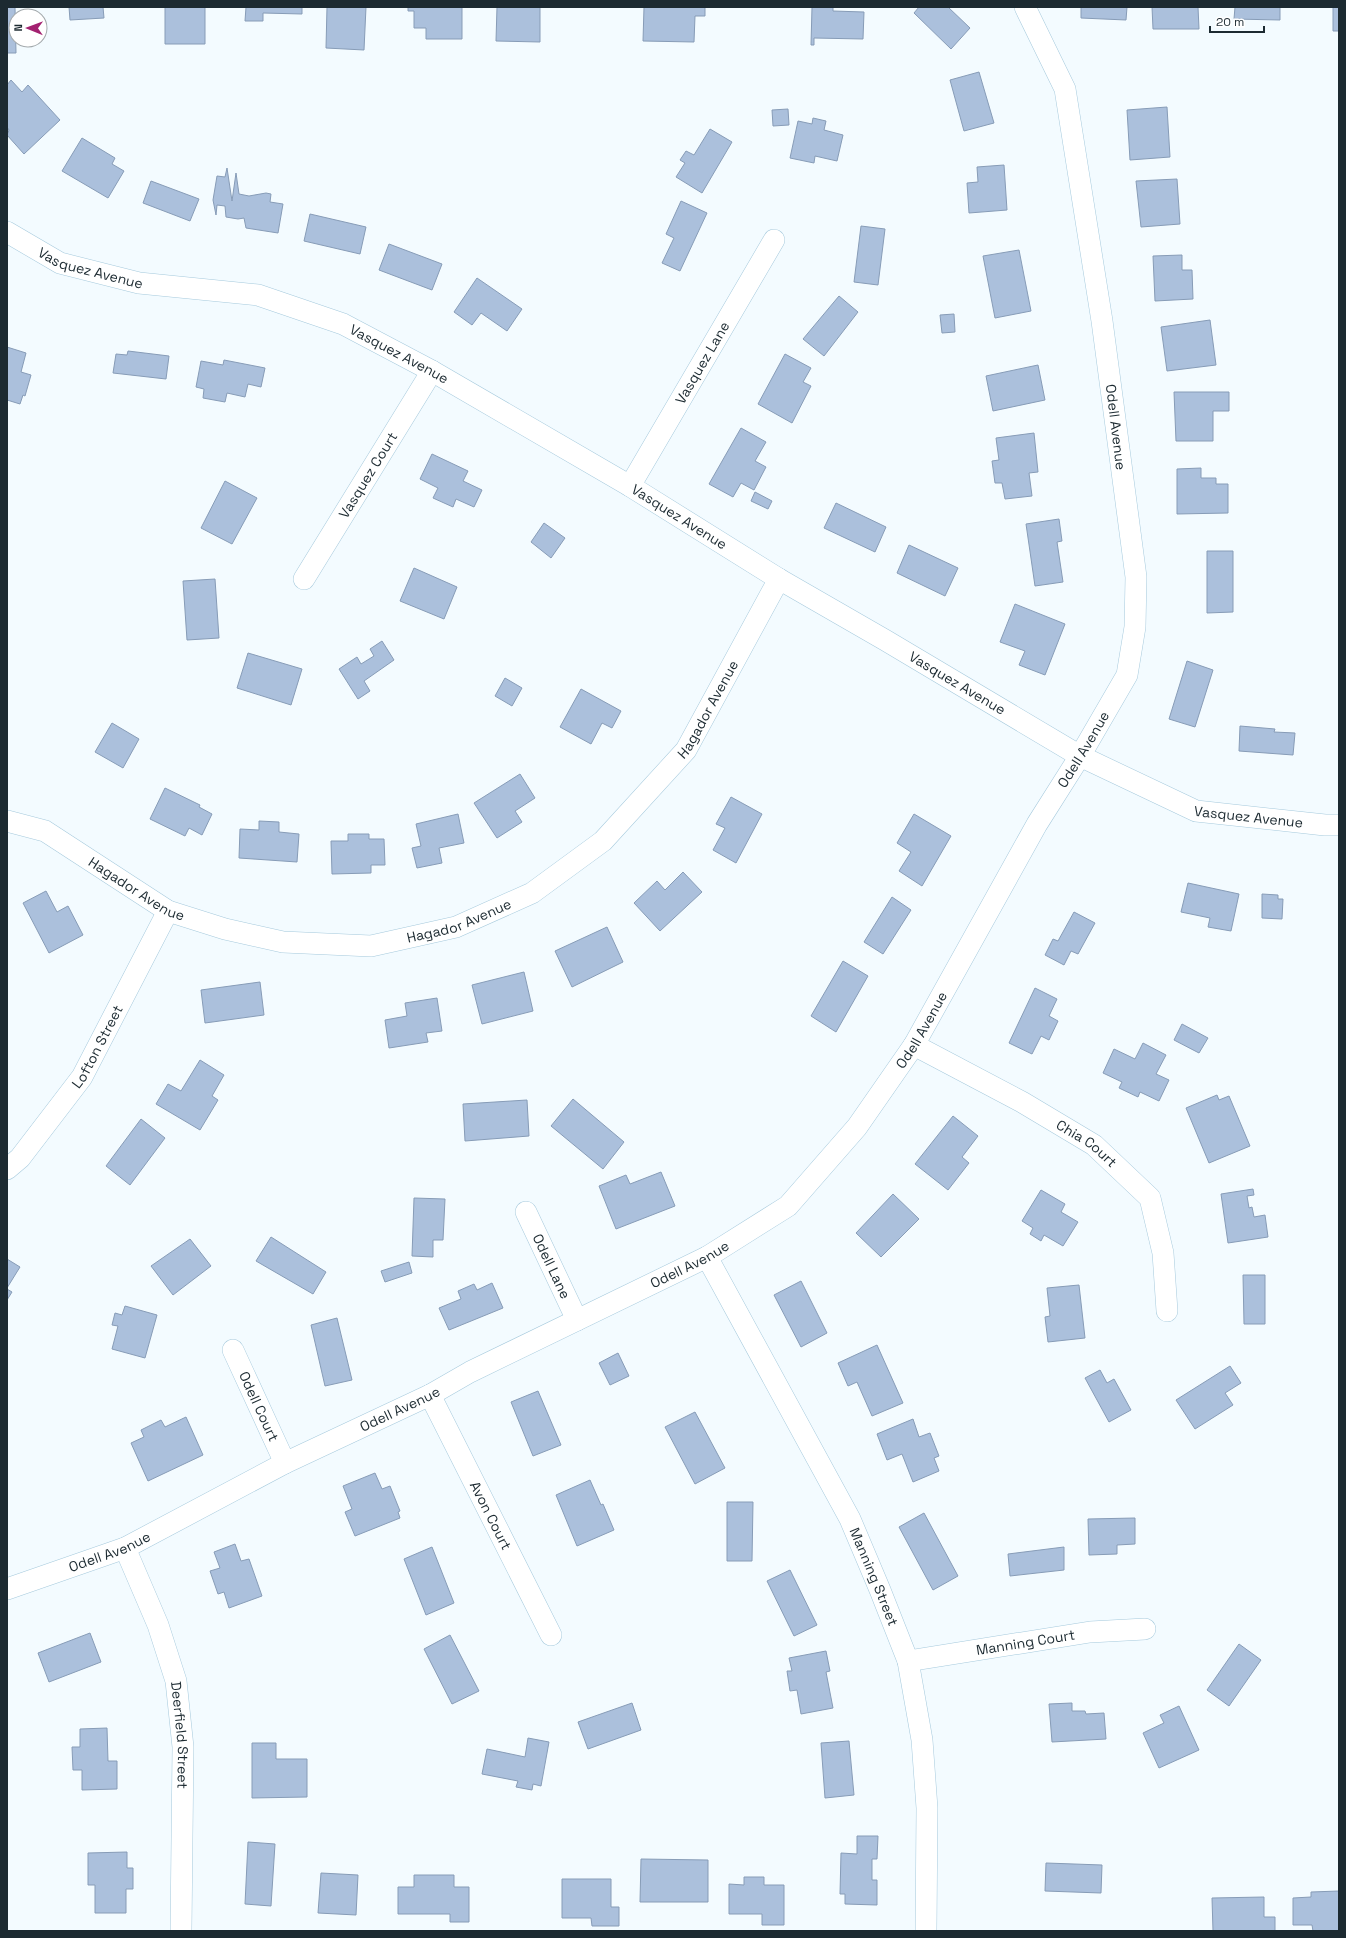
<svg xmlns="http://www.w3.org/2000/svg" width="1346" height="1938" font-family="'Space Grotesk',sans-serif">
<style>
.building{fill:#abc0dc;stroke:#879cb7}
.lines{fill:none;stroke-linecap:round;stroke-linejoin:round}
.minor-casing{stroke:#a6cadd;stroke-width:22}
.minor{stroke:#fff;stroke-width:21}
.labels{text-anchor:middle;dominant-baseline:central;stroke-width:4;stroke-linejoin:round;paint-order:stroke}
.street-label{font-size:14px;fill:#1c2a31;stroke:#fff}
</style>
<rect width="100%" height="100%" fill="#f3fbff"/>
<path class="building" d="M7,7H15L16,53H7Z
M69,7H103L104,18L70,20Z
M165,7H205V44H165Z
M246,7H302V14L263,13V21H245Z
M327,7H366L364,50L326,48Z
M408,7H462V39H426V28H414V11H408Z
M497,7H540V42L496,41Z
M644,7H705V16H695L694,42L643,41Z
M812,7H833V11L864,12L863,39L814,38V45H811Z
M919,7H948L970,28L951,49L914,13Z
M1081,7H1127L1126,20L1081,18Z
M1152,7H1198L1199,29H1153Z
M1235,7H1280V20L1234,19Z
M1333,7H1339V31H1333Z
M979,72L994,123L964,131L950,80Z
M11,80L22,92L28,85L60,120L24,154L7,135L9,130L7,127V85Z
M1167,107L1170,157L1130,160L1127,110Z
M788,109L789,125L773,126L772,110Z
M813,118L826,121L824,130L843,135L837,161L815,156L814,163L790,158L798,121L812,124Z
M710,129L732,142L702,193L676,177L685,163L680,160L686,151L694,155Z
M82,138L115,158L112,164L124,171L108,198L62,171Z
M1004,165L1007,210L969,213L967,183L978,182L977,167Z
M227,168L232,201L236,173L239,194L249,196L266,193L271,194L270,202L283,204L278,233L246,228L244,218L238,219L226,217L225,206L217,205L216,215L213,200L217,176L225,177Z
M1177,179L1180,224L1141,227L1136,181Z
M151,181L199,199L190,221L143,203Z
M681,201L707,213L680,271L662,263L674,238L666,234Z
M310,214L366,227L360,254L304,241Z
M861,226L885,229L878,285L854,282Z
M389,244L442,264L432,290L379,270Z
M1019,250L1031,311L995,318L983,256Z
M1182,255V270H1192L1193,299L1155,301L1153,256Z
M477,278L522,309L507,331L481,313L472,325L454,312Z
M839,296L858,312L824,356L803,339Z
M954,314L955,332L942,333L940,315Z
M1210,320L1216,365L1167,371L1161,327Z
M7,347L26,353L21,372L31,375L25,396L23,395L20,404L7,400Z
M128,351L169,356L166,379L113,373L116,354L127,355Z
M785,354L811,368L803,382L811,386L792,423L758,404Z
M224,360L265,368L261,387L248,384L245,397L227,393L225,402L203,398L204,389L196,387L201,361L223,365Z
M1038,365L1045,400L993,411L986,376Z
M1174,392H1229V411H1213V441H1176Z
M741,428L766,442L755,461L766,467L754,490L741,483L733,497L709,484Z
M1034,433L1038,472L1029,473L1032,496L1005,499L1002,483H995L992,461L999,460L996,438Z
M432,454L468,471L463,481L482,490L474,507L456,499L453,507L433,498L438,488L420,479Z
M1201,468V478H1216V484H1228V513L1177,514V469Z
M225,481L257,498L232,544L201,528Z
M755,492L772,501L768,509L751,501Z
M836,503L886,527L875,552L824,528Z
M1059,519L1062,541L1057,542L1063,582L1035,586L1026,524Z
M544,523L565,538L551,558L531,542Z
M909,545L958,568L945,596L897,573Z
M1207,551H1233V612L1207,613Z
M414,568L457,587L444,619L400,601Z
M215,579L219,638L187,640L183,581Z
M1015,604L1065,624L1045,675L1019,665L1025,651L1000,642Z
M382,641L394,660L364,681L370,691L358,699L339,669L357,657L361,664L374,656L370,649Z
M248,653L302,669L291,705L237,688Z
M1187,661L1213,670L1195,727L1169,719Z
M505,678L522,688L512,706L495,696Z
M581,689L621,711L612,728L602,723L591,744L560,727Z
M112,723L139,739L123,768L95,752Z
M1240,726L1275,729L1274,732L1295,733L1293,755L1239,751Z
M520,774L535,798L515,811L522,822L497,838L474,803Z
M165,788L200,805L199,807L212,814L202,835L189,828L185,836L150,819Z
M731,797L762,814L736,863L713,850L725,828L716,824Z
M458,814L464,843L439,848L442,863L417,868L412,848L421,846L416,824Z
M914,814L951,836L922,886L899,871L911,852L897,843Z
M259,821L279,822V832L299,834L297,862L239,858L240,829L259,830Z
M348,834H369V839H384L385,865H371V873L332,874L331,841H348Z
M683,872L702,892L660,931L634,903L657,881L665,890Z
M1188,883L1239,894L1231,931L1208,927L1210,918L1181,912Z
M46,891L57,912L68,906L83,935L49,953L23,903Z
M1262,894L1278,895V899H1283L1282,919L1262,918Z
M892,897L911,910L883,954L864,942Z
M1074,912L1095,923L1078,954L1071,951L1064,965L1045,955L1053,939L1058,941Z
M607,927L623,962L572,987L555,951Z
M843,961L868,976L836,1032L811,1016Z
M524,972L533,1011L482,1024L472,985Z
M260,982L264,1015L205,1023L201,990Z
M1035,988L1057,999L1049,1016L1058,1021L1049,1040L1041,1036L1032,1054L1009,1043Z
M437,998L442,1031L426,1033L428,1042L389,1048L385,1020L407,1016L405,1003Z
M1182,1024L1208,1038L1199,1053L1174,1040Z
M1143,1043L1166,1055L1156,1074L1169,1080L1159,1101L1140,1092L1138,1097L1119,1088L1122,1082L1103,1073L1114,1049L1135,1059Z
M200,1060L224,1075L212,1096L218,1100L200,1130L156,1104L168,1084L181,1091Z
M1217,1095L1219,1100L1229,1096L1250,1146L1209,1163L1186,1108Z
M573,1099L624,1142L603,1169L551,1126Z
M527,1100L529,1136L465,1141L463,1104Z
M953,1116L978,1136L962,1157L969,1163L948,1190L915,1164Z
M141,1119L165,1138L130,1185L106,1166Z
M661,1172L675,1206L616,1229L599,1186L626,1175L630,1184Z
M1253,1189L1254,1195L1247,1196L1249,1208L1252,1207L1254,1217L1265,1215L1268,1237L1228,1243L1221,1194Z
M1041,1190L1065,1204L1061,1212L1078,1222L1063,1246L1044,1235L1041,1241L1030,1234L1033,1228L1022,1221Z
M893,1194L919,1219L881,1257L856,1233Z
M414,1198L445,1199L443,1240H433V1257L412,1256Z
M271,1237L326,1272L313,1294L256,1261Z
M190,1239L211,1266L173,1295L151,1266Z
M7,1259L20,1267L7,1288Z
M409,1262L412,1273L385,1282L381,1271Z
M1243,1275H1265V1324H1244Z
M801,1281L827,1333L801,1347L774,1295Z
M492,1283L503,1308L449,1330L439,1308L461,1299L458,1291L474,1284L477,1290Z
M1079,1285L1085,1338L1048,1342L1045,1317L1050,1316L1047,1288Z
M7,1289L12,1292L7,1300Z
M125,1306L157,1315L145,1358L112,1349L118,1326L112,1325L115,1313L122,1315Z
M337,1318L352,1380L325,1386L311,1325Z
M877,1345L903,1403L872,1416L857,1382L848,1386L838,1363Z
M618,1353L629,1376L610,1385L599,1363Z
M1230,1366L1241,1383L1225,1393L1233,1405L1195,1429L1176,1400Z
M1100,1370L1107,1383L1114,1379L1131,1410L1109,1422L1085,1378Z
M538,1391L561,1445L533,1456L511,1402Z
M695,1412L725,1468L695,1484L665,1427Z
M186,1417L203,1455L148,1481L131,1443L144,1437L141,1430L161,1420L165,1427Z
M913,1419L919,1437L930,1433L939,1456L934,1458L939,1471L913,1482L902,1454L887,1460L877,1434Z
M375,1473L382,1489L390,1486L400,1511L398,1512L400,1518L355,1536L345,1512L352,1509L343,1486Z
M590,1480L601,1505L603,1504L614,1530L577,1546L556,1495Z
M727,1502H753L752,1561H727Z
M924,1513L958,1576L933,1590L899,1527Z
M1135,1518V1544L1117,1545V1554L1089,1555L1088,1519Z
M235,1544L241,1561L249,1559L262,1596L229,1608L224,1592L218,1594L210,1571L220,1568L214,1552Z
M432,1547L454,1603L426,1615L404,1559Z
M1064,1547V1570L1010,1576L1008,1554Z
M790,1570L817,1625L794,1636L767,1581Z
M90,1633L101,1662L49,1682L38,1653Z
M450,1635L479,1691L452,1704L424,1649Z
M1239,1644L1261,1660L1229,1706L1207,1690Z
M826,1651L830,1671L826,1672L833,1708L801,1714L797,1690L790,1691L787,1671H792L789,1658Z
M632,1703L641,1730L588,1749L578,1722Z
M1072,1703V1711H1085L1086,1714L1104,1713L1106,1739L1052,1742L1049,1704Z
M1179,1706L1199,1750L1159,1768L1143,1733L1164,1723L1160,1715Z
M107,1728L108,1761H117V1789L82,1790V1770H73L72,1747H80V1729Z
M528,1738L549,1742L541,1786L533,1784L532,1790L516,1787L518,1781L482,1774L487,1749L525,1757Z
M849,1741L854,1795L825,1798L821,1743Z
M252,1743H276V1759H307V1797L252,1798Z
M857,1836H878L877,1859H872V1880H877V1905L845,1904V1894H840L841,1853L857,1854Z
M248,1842L275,1844L271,1906L245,1904Z
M127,1852V1868H133V1889H126V1913H95V1885H88V1853Z
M641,1859L708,1860V1902H640Z
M1046,1863L1102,1865L1101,1893L1045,1891Z
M321,1873L358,1875L356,1915L318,1913Z
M414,1875H454V1887H469V1922H450V1914H398V1887H414Z
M744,1877H764V1885H784V1925H762V1914H729V1884L744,1885Z
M562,1879H611V1907H619V1926H592L591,1918H562Z
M1339,1891V1931H1313L1312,1925H1293V1898L1311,1897V1892Z
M1264,1897V1917H1275V1931H1213L1212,1898Z"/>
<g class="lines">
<g class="minor-casing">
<g id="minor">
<path id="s1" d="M7,232L60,263L139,283L258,295L343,324L432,371L630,486L779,579L885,640L1080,756L1196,811L1325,825H1339"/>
<path id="s2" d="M630,486L774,240"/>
<path id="s3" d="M304,579L432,371"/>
<path id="s4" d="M7,821L45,831L168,911L225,929L283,942L371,946L456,927L532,893L603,841L686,750L779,579"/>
<path id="s5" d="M914,1045L1022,1102L1094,1145L1150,1198L1163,1253L1167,1311"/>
<path id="s6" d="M7,1169L20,1158L82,1077L168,911"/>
<path id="s7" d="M526,1212L577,1320"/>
<path id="s8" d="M707,1257L850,1519L880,1590L908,1661L922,1740L927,1808L926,1931"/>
<path id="s9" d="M233,1350L285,1463"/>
<path id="s10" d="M430,1395L551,1635"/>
<path id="s11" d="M125,1548L158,1625L176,1681L183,1747L181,1931"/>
<path id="s12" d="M7,1589L125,1548L285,1463L430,1395L470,1372L707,1257L788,1206L857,1127L914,1045L1037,824L1080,756L1127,675L1135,627L1136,577L1102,321L1065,89L1025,7"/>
<path id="s13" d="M908,1661L1090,1632L1145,1629"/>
</g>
</g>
<use href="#minor" class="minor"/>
</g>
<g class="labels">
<g class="street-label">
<text stroke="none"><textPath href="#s1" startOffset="92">Vasquez Avenue</textPath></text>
<text stroke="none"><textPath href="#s1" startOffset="416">Vasquez Avenue</textPath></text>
<text stroke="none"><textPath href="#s2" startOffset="143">Vasquez Lane</textPath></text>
<text transform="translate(1116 427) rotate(83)">Odell Avenue</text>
<text stroke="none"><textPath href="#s3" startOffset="122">Vasquez Court</textPath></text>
<text stroke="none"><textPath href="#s1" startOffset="740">Vasquez Avenue</textPath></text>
<text stroke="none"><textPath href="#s1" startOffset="1064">Vasquez Avenue</textPath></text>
<text stroke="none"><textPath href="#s4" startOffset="821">Hagador Avenue</textPath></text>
<text stroke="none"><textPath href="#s12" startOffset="1417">Odell Avenue</textPath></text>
<text stroke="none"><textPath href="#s1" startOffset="1388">Vasquez Avenue</textPath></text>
<text stroke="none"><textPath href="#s4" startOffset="148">Hagador Avenue</textPath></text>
<text stroke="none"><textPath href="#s4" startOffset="485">Hagador Avenue</textPath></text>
<text stroke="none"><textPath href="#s12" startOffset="1093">Odell Avenue</textPath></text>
<text stroke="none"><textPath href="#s6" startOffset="153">Lofton Street</textPath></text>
<text stroke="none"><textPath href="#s5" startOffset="199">Chia Court</textPath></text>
<text stroke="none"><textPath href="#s12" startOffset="757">Odell Avenue</textPath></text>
<text stroke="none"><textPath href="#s7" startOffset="60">Odell Lane</textPath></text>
<text stroke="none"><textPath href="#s9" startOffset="62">Odell Court</textPath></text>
<text stroke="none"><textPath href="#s12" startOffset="433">Odell Avenue</textPath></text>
<text stroke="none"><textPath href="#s10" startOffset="135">Avon Court</textPath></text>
<text stroke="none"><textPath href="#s12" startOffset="109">Odell Avenue</textPath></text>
<text stroke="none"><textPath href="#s8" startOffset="361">Manning Street</textPath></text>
<text stroke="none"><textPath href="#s13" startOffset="119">Manning Court</textPath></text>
<text stroke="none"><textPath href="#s11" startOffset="197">Deerfield Street</textPath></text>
</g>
</g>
<rect width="1346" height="1938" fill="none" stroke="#1c2a31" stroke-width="16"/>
<g transform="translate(28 28) rotate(271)"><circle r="19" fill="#ffffff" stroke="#a4aaad"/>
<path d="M0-3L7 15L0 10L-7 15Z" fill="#a32170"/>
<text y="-6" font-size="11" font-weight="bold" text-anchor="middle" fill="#1c2a31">N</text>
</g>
<path d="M1210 26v6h54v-6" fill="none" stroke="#1c2a31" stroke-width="2"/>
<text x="1216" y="26" font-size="12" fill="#1c2a31" stroke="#ffffff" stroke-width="3" paint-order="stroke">20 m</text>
</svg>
